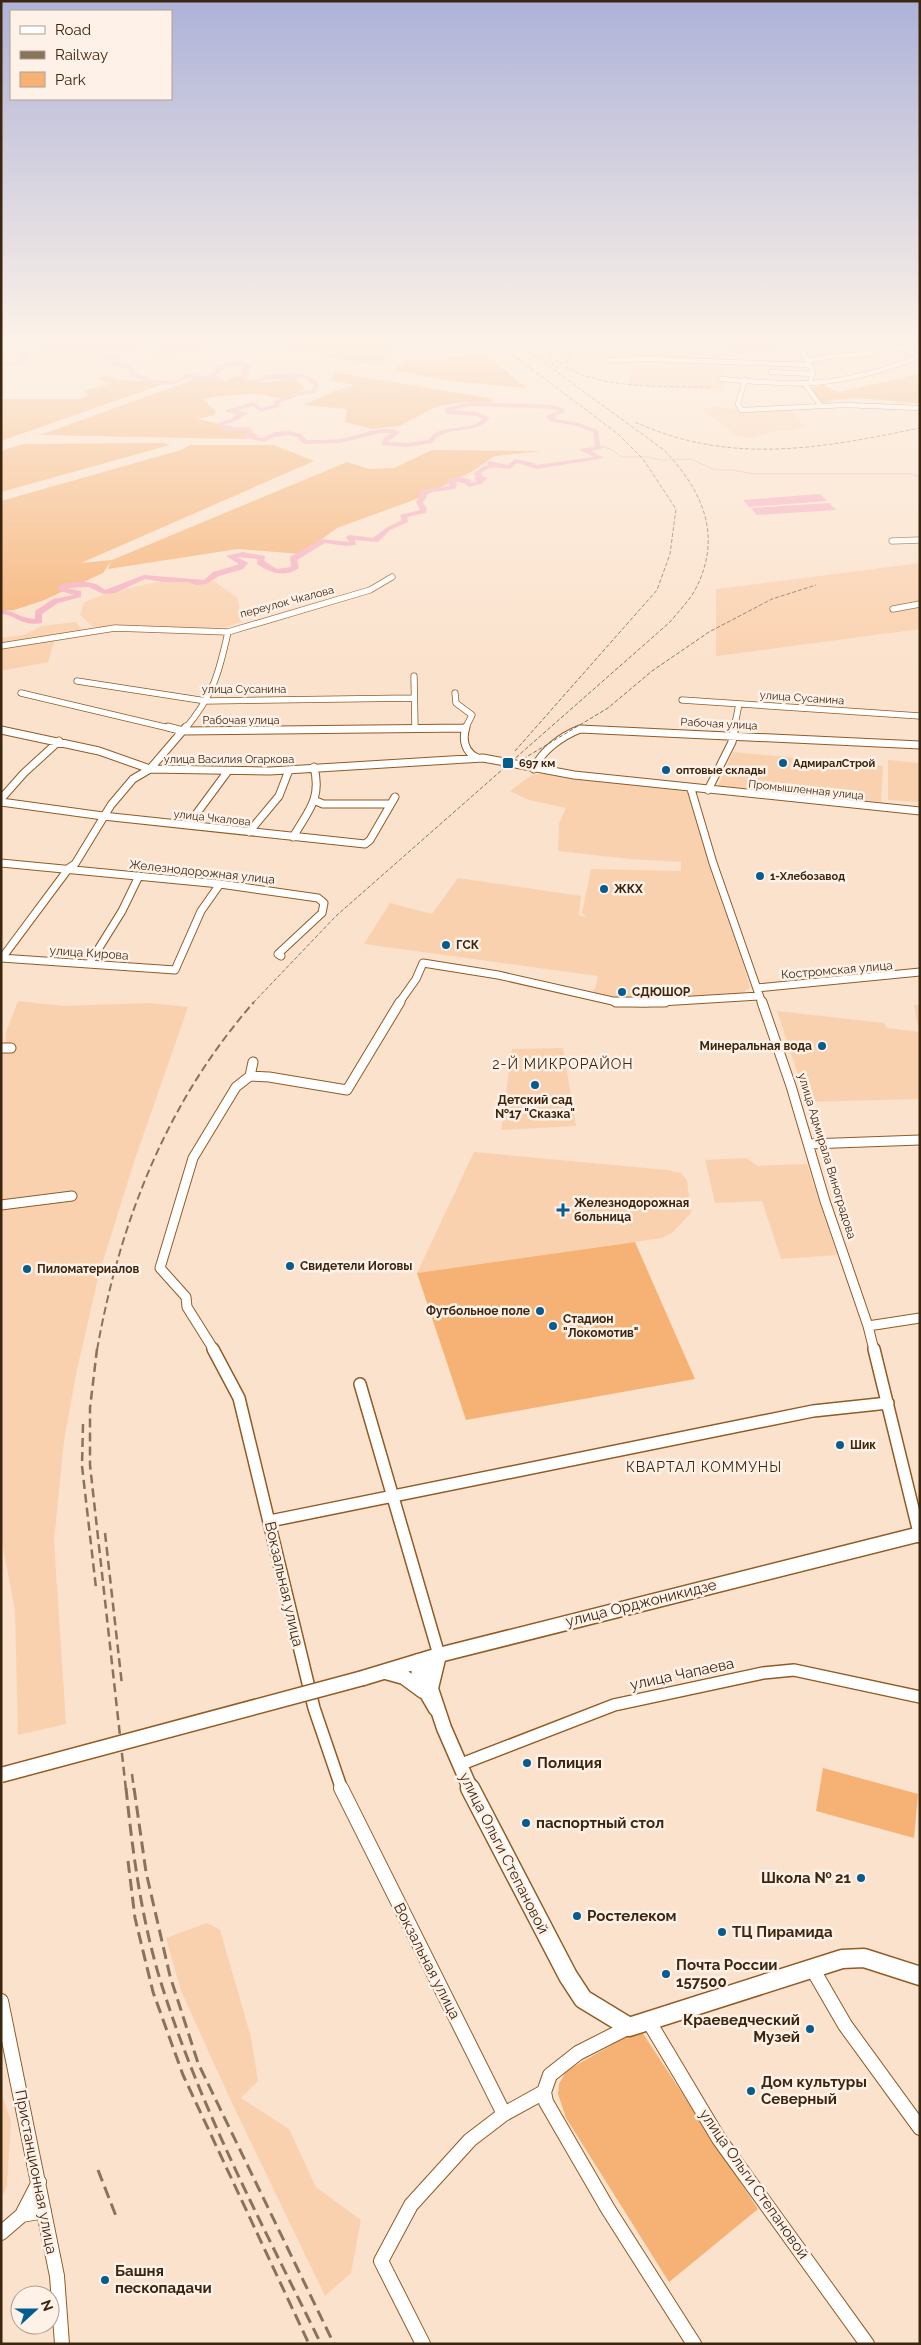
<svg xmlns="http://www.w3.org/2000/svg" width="921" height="2345" font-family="Raleway,sans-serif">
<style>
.built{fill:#fad1ae}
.green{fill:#f6b275}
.water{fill:#f5aec0}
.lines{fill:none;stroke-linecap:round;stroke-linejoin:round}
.stream{stroke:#f5aec0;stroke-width:1}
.river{fill:#f5aec0;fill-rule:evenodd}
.minor-far5-casing{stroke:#925b24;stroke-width:5.5}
.minor-far4-casing{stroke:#925b24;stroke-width:7}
.minor-far3-casing{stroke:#925b24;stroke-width:9}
.minor-far2-casing{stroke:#925b24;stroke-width:11}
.minor-far1-casing{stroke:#925b24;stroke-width:14}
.minor-casing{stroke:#925b24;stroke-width:16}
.major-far1-casing{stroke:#925b24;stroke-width:17}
.major-casing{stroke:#925b24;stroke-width:21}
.minor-far5{stroke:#fff;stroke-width:4.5}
.minor-far4{stroke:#fff;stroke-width:5.5}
.minor-far3{stroke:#fff;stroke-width:7}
.minor-far2{stroke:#fff;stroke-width:9}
.minor-far1{stroke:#fff;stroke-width:11}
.minor{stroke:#fff;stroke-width:14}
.major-far1{stroke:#fff;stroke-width:14}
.major{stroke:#fff;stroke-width:18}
.rail-far3{stroke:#8a735c;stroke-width:1;stroke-dasharray:4 2;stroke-linecap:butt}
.rail-far2{stroke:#8a735c;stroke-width:2;stroke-dasharray:8 4;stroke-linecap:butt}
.rail-far1{stroke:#8a735c;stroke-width:2.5;stroke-dasharray:9 5;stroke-linecap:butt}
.rail{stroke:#8a735c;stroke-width:3;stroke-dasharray:12 6;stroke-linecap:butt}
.major-bridge-casing{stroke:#925b24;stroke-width:17;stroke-linecap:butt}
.major-bridge{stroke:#fff;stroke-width:14}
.poi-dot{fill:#055d8f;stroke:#fef1e7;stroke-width:2}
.labels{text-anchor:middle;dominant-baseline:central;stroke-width:5;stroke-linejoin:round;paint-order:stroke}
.far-street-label{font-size:11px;fill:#3d260f;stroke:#fef1e7}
.far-poi-label{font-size:11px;font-weight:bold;fill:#3d260f;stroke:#fef1e7;text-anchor:start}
.street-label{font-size:12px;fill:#3d260f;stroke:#fef1e7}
.poi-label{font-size:12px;font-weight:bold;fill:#3d260f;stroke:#fef1e7;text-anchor:start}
.neighbourhood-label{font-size:14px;letter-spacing:1px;fill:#3d260f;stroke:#fef1e7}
.near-street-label{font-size:15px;fill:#3d260f;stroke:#fef1e7}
.near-poi-label{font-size:15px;font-weight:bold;fill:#3d260f;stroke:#fef1e7;text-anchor:start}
</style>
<rect width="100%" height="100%" fill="#fbe2cc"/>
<path class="built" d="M562,340H704V345L697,353L675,358L558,354Z
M633,360L724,364V391L628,385Z
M718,407L740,410L789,408L804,426L792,430H777L753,438L736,436L702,408Z
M920,563V629L716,656V589Z
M212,580L238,598L241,622L226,627L209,628L93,627L80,615L84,602L108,593L156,582Z
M76,622L85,634L55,639L48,662L1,671V638L23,635L42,626Z
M733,752L883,766L881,802L718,786Z
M888,760L920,763V802L888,800Z
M550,773L688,791L715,883L741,954L750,988L735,997L622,1001L594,999L593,990L595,988L598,976L364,944L390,903L432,914L458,878L581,896L579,915L587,918L582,913L591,869L681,871V862L630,859L558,851L559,824L566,808L529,800L510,791L532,775Z
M18,1001L63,1006L150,1003L188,1007L134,1162L99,1274L76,1374L64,1441L54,1540L66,1724L18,1735L15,1611L1,1537V1051H5L6,1032Z
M914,1005H920V1099L807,1102L777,1011L884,1023L887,1028L919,1032Z
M563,1048L576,1126L501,1130L512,1049Z
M474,1152L667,1170L681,1173L687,1180L691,1213L672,1233L662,1238L417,1273Z
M746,1158L758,1166L807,1164L837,1255L781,1259L762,1201L715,1203L705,1160Z
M207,1923L220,1930L251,2037L258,2081L241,2098L289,2129L316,2187L361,2220L351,2273L325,2296L231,2101L181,1991L166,1938Z
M1,2092L11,2121L7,2186L1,2198Z"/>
<path class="green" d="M1,340H216L226,344L167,356H152L157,348L145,347L125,352L41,349L37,348L44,343L28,341L1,344Z
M258,340H411L396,345L393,351L384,359V363L345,361L322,355L327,352H295L272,342L257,346L247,343Z
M726,340H788L795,349L728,354Z
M484,354L527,388L450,381L394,370L405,359L434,361Z
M334,372L488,398L494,402H467L438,406L399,426L372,429L345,422L347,409L304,405L334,391L355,385L331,380Z
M920,374V404C901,402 835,392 822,405L811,388L822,385L839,392Z
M106,376L119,380L169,382L1,441V399H82L88,395L84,391L109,384L97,378Z
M239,376C252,389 281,379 297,379L304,388C282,405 275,395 253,394C235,394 219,396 202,399L216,411L215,415L197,419L247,430L259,436L244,439L40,435L195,379L226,380Z
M163,443L170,445L1,492V451L23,444Z
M190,445H274L314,461L81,563L112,560L347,462L369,469L394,468L432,450L542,451L495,456L471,472L422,497L337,528L301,554L238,549L108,569L111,561L103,573L42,601L14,610L1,611V501L181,450Z
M635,1242L695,1379L466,1420L417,1273Z
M823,1768L918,1794L914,1838L816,1811Z
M640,2029L758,2209L669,2282L566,2118L558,2094L559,2084L566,2071Z"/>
<path class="water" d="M820,494L827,501L749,507L743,500Z
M829,503L836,510L757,515L751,508Z"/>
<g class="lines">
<path class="stream" d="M598,446L611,449L622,457H646L662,460L691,459L715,470H732L754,474H910L920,477"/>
<path class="river" d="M91,350L116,358L118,363L132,366L135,373L153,380L175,381L186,374L207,377V375L215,372V369C225,363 242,358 252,366L247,371L250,374L245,378L255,380L264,378L263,377L266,375C284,376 305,368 319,384L316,393L297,396L279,403L280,407L260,412L253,406L238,410L248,413C241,418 234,423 224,424L229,427H249L253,430L251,436L263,438L275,432L289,431L301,434L306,440C317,440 328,440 338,439C357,438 382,422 400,432L388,442L408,443L428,440C442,421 467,434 483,419L476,416L446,414L445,408L470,402L553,405L563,408L565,412L555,416L556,419L579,423L598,430L601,449L591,451L604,458L537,469L517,463L510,469C498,469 494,464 481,473L482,476L488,478L481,484L469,487L464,483L456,482L457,484L455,489L426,493L427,497L423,502L427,509L425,513L407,517L408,522L390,530L378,542L355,540L356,545L346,546L325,543L297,560L299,568C285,578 270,573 257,564L258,559L237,557L248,563L243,569L219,576L206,584L196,585L188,582H163L145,579L115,593L103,594L89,587L66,588L81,591V597L58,603L42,614V623C21,627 15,614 1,614V610C14,610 21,619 35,619V611L53,599L74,595L58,590L59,585C74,582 92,578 105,590L144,575L204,580L213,572L237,565L239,564L226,556L242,552L265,556L264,561L277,569L291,567L290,557L322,539L349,542L346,537L350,535L373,538L386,528L402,520L400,515L420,510L416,502L420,497L419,495L422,490L450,486L447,481C452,476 466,477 472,481L471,483L477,481L474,479L476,476L473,474L482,467L489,465L487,463L489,461L508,465L515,459L534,463L537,465L594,457L578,449L595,447L593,432L576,426L550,421L546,416L559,411L553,409L470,406L450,410L477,412L490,418C474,437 446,423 432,443L408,447L382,445L383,439L391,433H381L340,443L303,444L297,437L289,435L274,437L264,442L246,438V430L229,431L220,428L219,422L230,420L236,414L226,412V410L254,402L261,408L274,405V401L294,393L312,390L314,385C304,375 295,378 285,380C281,380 277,378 273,379C261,381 250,386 238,378L243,374L240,371L245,366L243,365L226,367L220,371V374L215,376L223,378L221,381H200L187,378C169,391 149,383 130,375L127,368L113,365L112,360L91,354L26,355V362L1,367V363L21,360L20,353L23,351Z"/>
<g class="minor-far5-casing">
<path id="minor-far5" d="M797,340L813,372L810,383
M845,340L871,354
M879,340L920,356
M610,360L649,359L809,365
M807,361L834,356L871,354
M771,372L813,374
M721,379C751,381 782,385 813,383C850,380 886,370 920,356
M745,380L738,404L741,410L845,405L920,408
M804,383L821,406"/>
</g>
<g class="minor-far4-casing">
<path id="minor-far4" d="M892,541L920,540
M893,609L920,604
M1,646L115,628L228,632
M414,676L415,728
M77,681L206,701L413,698
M21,693L173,729
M455,693L456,703L472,715L465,729
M682,700L920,716
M185,729C213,696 219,673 228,632L370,590L392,577
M402,729L465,728
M734,729L739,704"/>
</g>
<g class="minor-far3-casing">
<path id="minor-far3" d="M168,727L183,731L465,728
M466,727C462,740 465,752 477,758
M1,730L99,751L150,769L270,771L483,758L574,775L920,811
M534,769C541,751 562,736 580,729L920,745
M691,789L713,863L762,1003
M708,790L732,742L735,727
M1,799L24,773L59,741
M316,801L323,804H389
M1,802L103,816L365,844L370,840L395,797
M188,825L228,771
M249,832L279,796L289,770
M293,837C308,811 322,799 314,767
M1,863L220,884L318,898L324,903L322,913L278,954L281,956
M1,958L175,970L201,911L220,884
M2,958L69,868L75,864L111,805L133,779L150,769L186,727
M89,964L122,911L139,876
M757,988L920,972
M399,1003L416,979L423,963L498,975L617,1002L644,1003
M644,1003L759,996"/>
</g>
<g class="minor-far2-casing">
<path id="minor-far2" d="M616,1002H665
M762,1002L791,1086L825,1201L868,1326L874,1350
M1,1048H11
M250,1076L269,1077L347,1090L400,1002
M809,1144L920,1140
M1,1205L72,1196
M868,1326L920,1318
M214,1350L187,1307L186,1297L160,1268L193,1158L236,1087L250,1076L253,1062"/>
</g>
<g class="minor-far1-casing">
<path id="minor-far1" d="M213,1349L239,1398L314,1708L342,1790
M874,1349L920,1537
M360,1384L439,1655
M270,1521L813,1411L888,1403
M459,1765L614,1705L763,1673L794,1670L920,1697"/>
</g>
<g class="minor-casing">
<path id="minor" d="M341,1788L504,2114
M812,1968L845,2025L920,2128
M1,2001L57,2276L62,2344
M648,2020L719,2139L867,2344
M544,2092L546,2102L608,2209L694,2344
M22,2215L44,2211
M1,2233L22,2215L39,2182
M423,2344L381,2261L411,2205L470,2140L504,2114L544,2092L550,2075L578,2053L629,2027"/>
</g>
<g class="major-far1-casing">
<path id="major-far1" d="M386,1672L404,1677L423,1691
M363,1678L439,1655L920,1534
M431,1688L439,1655
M436,1709L419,1680L418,1661L426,1674L444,1728L471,1790"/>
</g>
<g class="major-casing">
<path id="major" d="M470,1788L568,1976L583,1999L629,2027L842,1959L864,1958L920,1976"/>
</g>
<use href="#minor-far5" class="minor-far5"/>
<use href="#minor-far4" class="minor-far4"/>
<use href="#minor-far3" class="minor-far3"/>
<use href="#minor-far2" class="minor-far2"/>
<use href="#minor-far1" class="minor-far1"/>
<use href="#minor" class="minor"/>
<use href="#major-far1" class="major-far1"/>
<use href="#major" class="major"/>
<path class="rail-far3" d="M493,340L618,434L643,459L676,509L670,554L657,590L515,751
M555,340L549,355L552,363L558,368
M555,359C591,391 666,386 712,387
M566,364L573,340
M635,422C731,466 822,448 920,428
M523,759L608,708L652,671L709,632L772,599L816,585
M253,1003L336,916L670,622C678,612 687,603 694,592C724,537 703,491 664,450L513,340"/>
<path class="rail-far2" d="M97,1350C120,1221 167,1101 254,1002"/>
<path class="rail-far1" d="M97,1349L90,1408V1465L126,1790
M83,1424L82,1466L96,1588
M105,1533L122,1685
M132,1774L134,1790"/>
<path class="rail" d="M126,1788C133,1856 142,1924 163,1989C202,2112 264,2228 321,2344
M134,1788L146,1872L170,1976L198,2063L334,2344
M128,1861L135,1918L153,1992L183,2075L309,2344
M98,2170L116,2216"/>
<g class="major-bridge-casing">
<path id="major-bridge" d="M1,1775L363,1678"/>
</g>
<use href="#major-bridge" class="major-bridge"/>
</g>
<linearGradient id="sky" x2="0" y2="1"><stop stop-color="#adb2d8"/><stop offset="0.51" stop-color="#fdf2e8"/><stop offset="1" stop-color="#fdf2e8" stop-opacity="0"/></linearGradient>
<rect width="921" height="668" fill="url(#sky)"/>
<g class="poi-dot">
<rect x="502" y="757" width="12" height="12" rx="2.5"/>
<circle cx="783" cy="763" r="5"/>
<circle cx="666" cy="770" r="5"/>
<circle cx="760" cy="876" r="5"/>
<circle cx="604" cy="889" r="5"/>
<circle cx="446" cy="945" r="5"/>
<circle cx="622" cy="992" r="5"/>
<circle cx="822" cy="1046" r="5"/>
<circle cx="535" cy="1085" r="5"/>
<path d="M560.5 1202.5h5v5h5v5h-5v5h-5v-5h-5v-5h5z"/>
<circle cx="290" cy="1266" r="5"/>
<circle cx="27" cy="1269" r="5"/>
<circle cx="540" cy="1311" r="5"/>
<circle cx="553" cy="1326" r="5"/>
<circle cx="840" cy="1445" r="5"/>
<circle cx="527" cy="1763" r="5"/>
<circle cx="526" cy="1823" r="5"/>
<circle cx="861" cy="1878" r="5"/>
<circle cx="577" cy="1916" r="5"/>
<circle cx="722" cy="1932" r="5"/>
<circle cx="666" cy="1974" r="5"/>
<circle cx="810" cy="2029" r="5"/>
<circle cx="751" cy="2091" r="5"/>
<circle cx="105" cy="2280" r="5"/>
</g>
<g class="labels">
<g class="far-street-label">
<text transform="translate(287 602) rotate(-15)">переулок Чкалова</text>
<text x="244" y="689">улица Сусанина</text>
<text transform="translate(802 698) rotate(4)">улица Сусанина</text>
<text x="241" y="720">Рабочая улица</text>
<text transform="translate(719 724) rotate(3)">Рабочая улица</text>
<text x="229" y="759">улица Василия Огаркова</text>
<text transform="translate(806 790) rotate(6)">Промышленная улица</text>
<text transform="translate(212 818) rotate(6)">улица Чкалова</text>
</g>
<g class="far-poi-label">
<text x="519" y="763">697 км</text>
<text x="793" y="763">АдмиралСтрой</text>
<text x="676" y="770">оптовые склады</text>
<text x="770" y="876">1-Хлебозавод</text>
</g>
<g class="street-label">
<text transform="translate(202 872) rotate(6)">Железнодорожная улица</text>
<text transform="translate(89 953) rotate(4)">улица Кирова</text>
<text transform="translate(837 970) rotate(-5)">Костромская улица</text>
<text transform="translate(827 1156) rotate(73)">улица Адмирала Виноградова</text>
</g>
<g class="poi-label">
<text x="614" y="889">ЖКХ</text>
<text x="456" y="945">ГСК</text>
<text x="632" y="992">СДЮШОР</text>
<text x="812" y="1046" text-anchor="end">Минеральная вода</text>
<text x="535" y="1100" text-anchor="middle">Детский сад<tspan x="535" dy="14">№17 "Сказка"</tspan></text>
<text x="574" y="1203">Железнодорожная<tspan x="574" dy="14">больница</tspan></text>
<text x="300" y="1266">Свидетели Иоговы</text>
<text x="37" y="1269">Пиломатериалов</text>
<text x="530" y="1311" text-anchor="end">Футбольное поле</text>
<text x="563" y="1319">Стадион<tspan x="563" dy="14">"Локомотив"</tspan></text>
<text x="850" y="1445">Шик</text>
</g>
<g class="neighbourhood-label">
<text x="563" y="1064">2-Й МИКРОРАЙОН</text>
<text x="704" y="1467">КВАРТАЛ КОММУНЫ</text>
</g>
<g class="near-street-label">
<text transform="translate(284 1584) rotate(77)">Вокзальная улица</text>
<text transform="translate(641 1603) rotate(-14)">улица Орджоникидзе</text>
<text transform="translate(682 1674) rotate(-12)">улица Чапаева</text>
<text transform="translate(504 1853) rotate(63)">улица Ольги Степановой</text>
<text transform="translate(427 1961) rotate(63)">Вокзальная улица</text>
<text transform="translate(36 2172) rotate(79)">Пристанционная улица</text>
<text transform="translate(754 2184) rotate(55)">улица Ольги Степановой</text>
</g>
<g class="near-poi-label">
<text x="537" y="1763">Полиция</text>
<text x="536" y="1823">паспортный стол</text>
<text x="851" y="1878" text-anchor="end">Школа № 21</text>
<text x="587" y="1916">Ростелеком</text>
<text x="732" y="1932">ТЦ Пирамида</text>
<text x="676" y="1965">Почта России<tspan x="676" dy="17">157500</tspan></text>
<text x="800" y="2020" text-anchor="end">Краеведческий<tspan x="800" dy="17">Музей</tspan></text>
<text x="761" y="2082">Дом культуры<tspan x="761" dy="17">Северный</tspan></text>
<text x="115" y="2271">Башня<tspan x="115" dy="17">пескопадачи</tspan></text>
</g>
</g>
<rect width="921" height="2345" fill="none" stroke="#3d260f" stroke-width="5"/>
<rect x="10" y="10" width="162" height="90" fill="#fef1e7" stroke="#b1a091"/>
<rect x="20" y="26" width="25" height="8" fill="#ffffff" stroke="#b1a091"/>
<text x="55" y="35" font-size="15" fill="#3d260f">Road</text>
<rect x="20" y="51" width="25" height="8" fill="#8a735c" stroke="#b1a091"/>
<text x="55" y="60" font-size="15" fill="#3d260f">Railway</text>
<rect x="20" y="72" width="25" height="15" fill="#f6b275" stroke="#b1a091"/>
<text x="55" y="85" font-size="15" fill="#3d260f">Park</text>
<g transform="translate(35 2310) rotate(69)"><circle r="24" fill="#fef1e7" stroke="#b1a091"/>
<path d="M0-4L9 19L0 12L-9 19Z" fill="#055d8f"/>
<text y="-8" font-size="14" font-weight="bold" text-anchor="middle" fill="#3d260f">N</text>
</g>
</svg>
